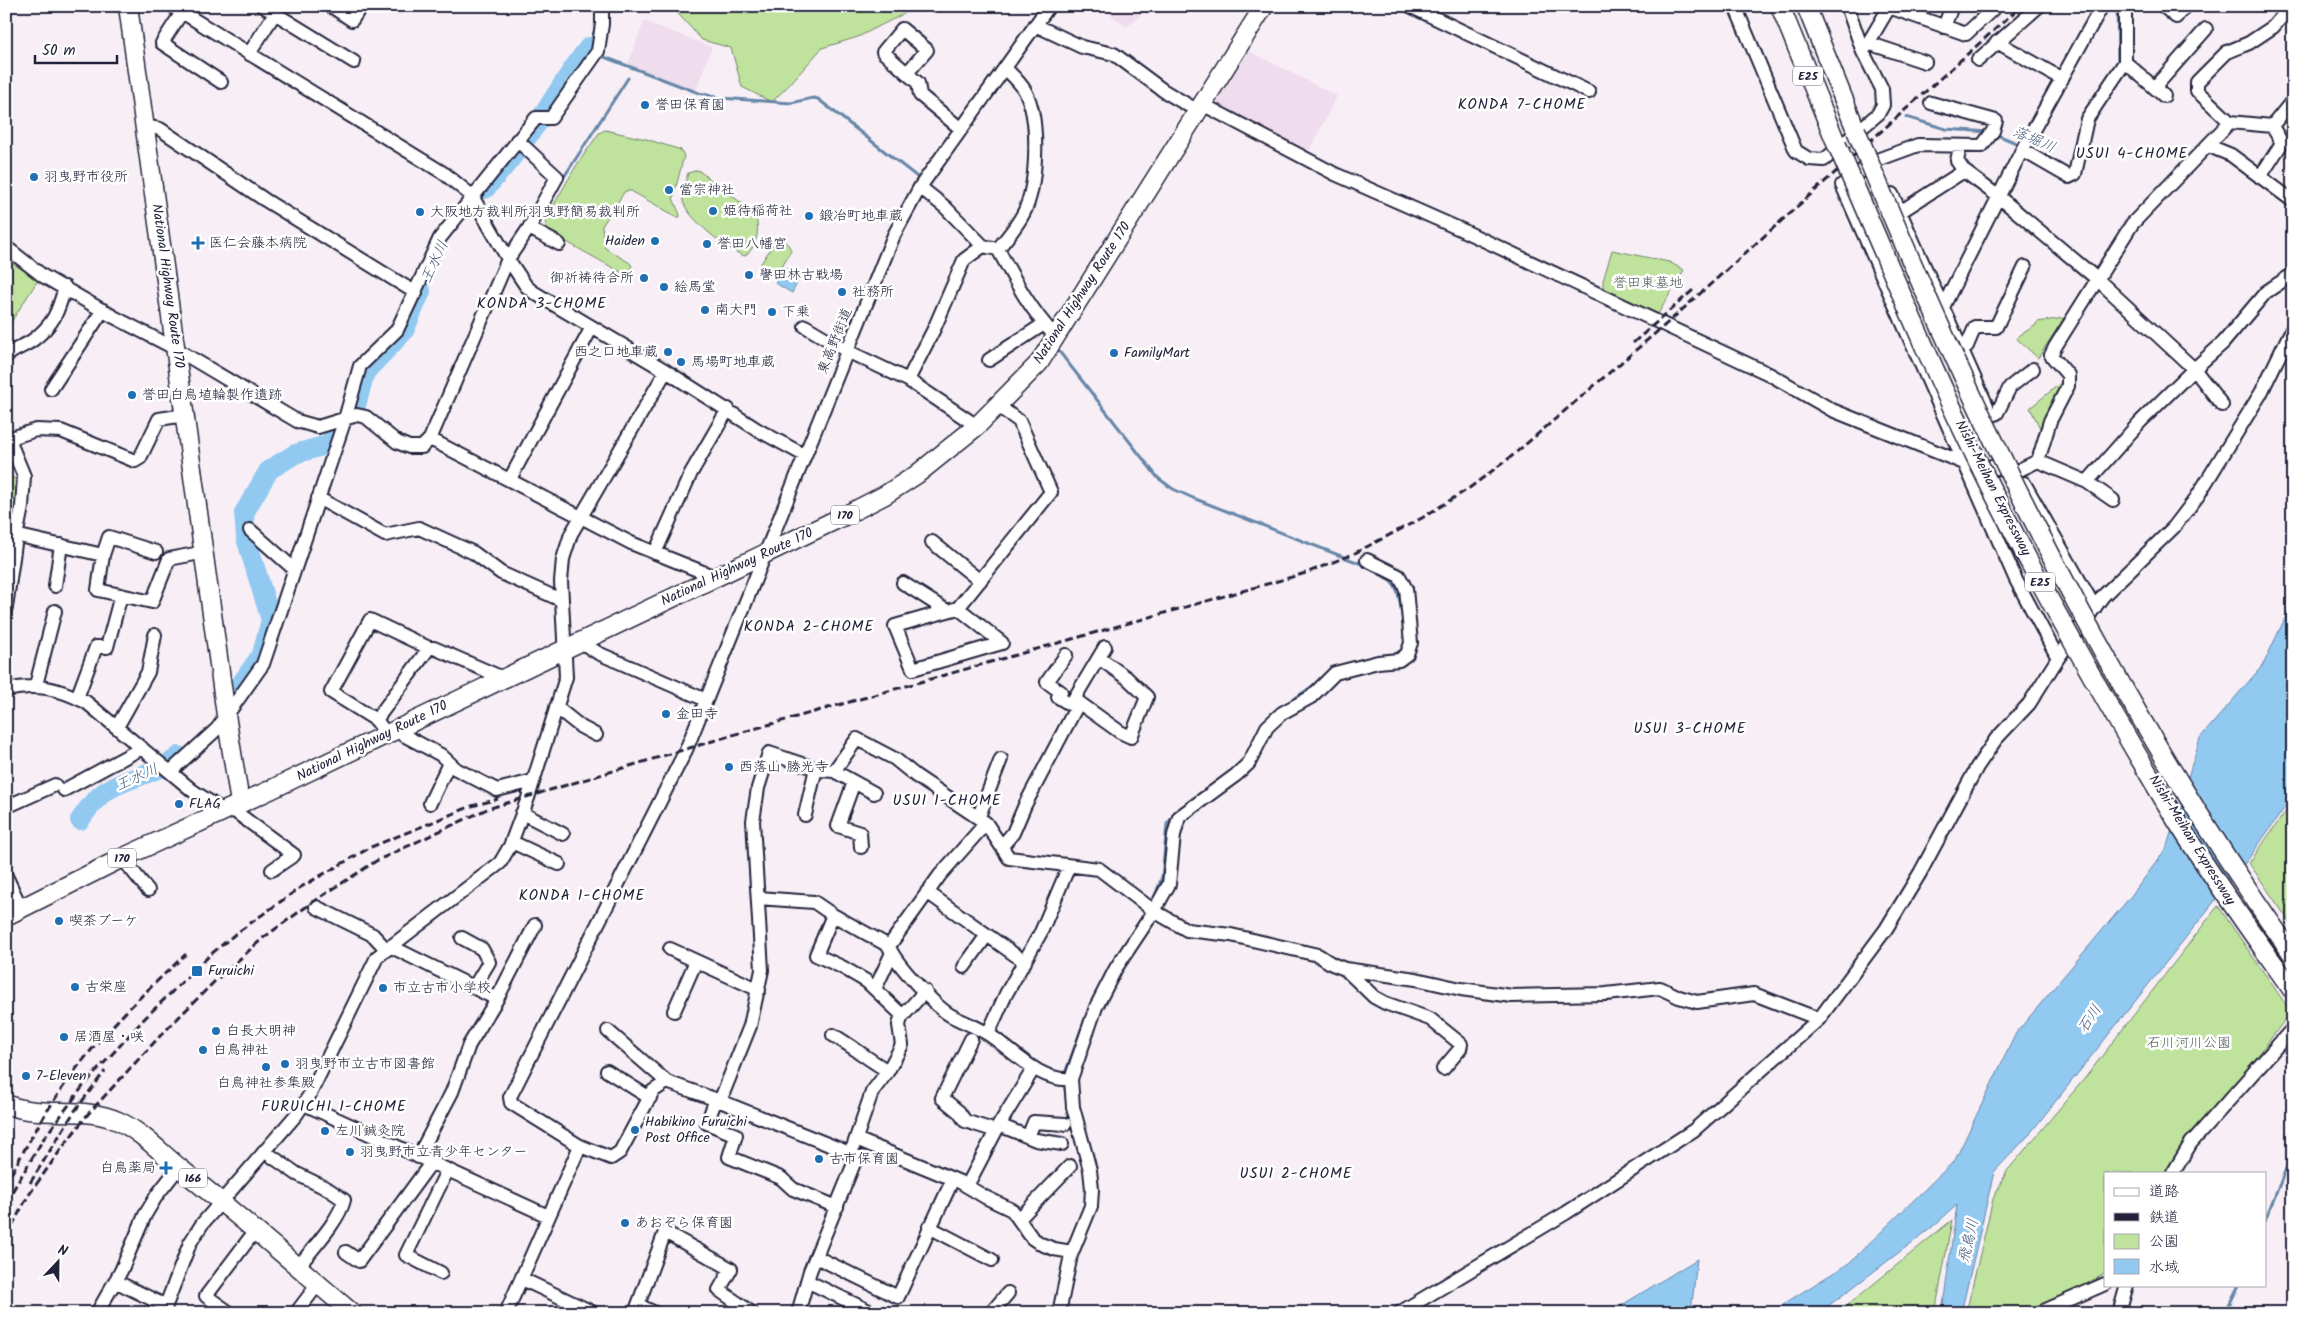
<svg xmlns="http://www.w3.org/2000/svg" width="2299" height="1319" font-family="Kalam,'Klee One',sans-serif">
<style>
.built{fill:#efdcec}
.green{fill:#bfe39c;stroke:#70826c}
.water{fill:#92c9f1;stroke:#6586a8}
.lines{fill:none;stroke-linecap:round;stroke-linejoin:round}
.stream{stroke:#6586a8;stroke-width:3}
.river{stroke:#92c9f1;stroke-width:20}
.minor-casing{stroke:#22223b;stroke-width:16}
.highway-casing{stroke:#22223b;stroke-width:21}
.minor{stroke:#fff;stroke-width:12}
.highway{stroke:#fff;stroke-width:18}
.rail{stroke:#22223b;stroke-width:3;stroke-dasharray:8 4;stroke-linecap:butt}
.highway-bridge-casing{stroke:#22223b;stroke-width:21;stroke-linecap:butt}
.highway-bridge{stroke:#fff;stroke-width:18}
.poi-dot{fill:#1f6fb2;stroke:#fff;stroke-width:2}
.labels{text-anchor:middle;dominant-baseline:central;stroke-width:5;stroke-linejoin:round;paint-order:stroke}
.shield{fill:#fff;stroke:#646476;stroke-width:1}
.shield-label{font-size:12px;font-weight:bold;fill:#22223b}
.poi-label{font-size:14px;fill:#22223b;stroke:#fff;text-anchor:start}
.park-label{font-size:14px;fill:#515c58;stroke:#fff}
.street-label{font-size:14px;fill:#22223b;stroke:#fff}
.neighbourhood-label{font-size:15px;letter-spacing:1px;fill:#22223b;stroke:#fff}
.water-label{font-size:15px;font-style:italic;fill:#495c7b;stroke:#fff}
</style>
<rect width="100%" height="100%" fill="#f8eff6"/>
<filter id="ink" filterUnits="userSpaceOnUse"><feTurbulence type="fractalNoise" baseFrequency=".02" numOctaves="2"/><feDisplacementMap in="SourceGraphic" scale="10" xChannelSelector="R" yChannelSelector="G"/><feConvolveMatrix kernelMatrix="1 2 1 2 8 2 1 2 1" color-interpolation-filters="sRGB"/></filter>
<g filter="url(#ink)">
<path class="built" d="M1099,6H1151L1127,27Z
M644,21L712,47L696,90L628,64Z
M1249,51L1337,96L1308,153L1221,109L1215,99Z"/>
<path class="green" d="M671,6H919L858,37L822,48L789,85L772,102L742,87L731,48L702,40Z
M605,130L646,139L681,150L684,156L673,198L680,215L679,218L631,191H625L602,226L605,248L630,263L632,266L628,273L624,274L547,231L545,220L576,166L599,133Z
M698,170L752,211C762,224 758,246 745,256C730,252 685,217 683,200C682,191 686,181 688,173Z
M776,240C784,240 789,243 791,251L776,275L762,270L760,265Z
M1612,250L1669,262L1684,270L1658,314L1603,289V281Z
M6,259L38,280L6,330Z
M2064,318L2038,358L2018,340L2017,337L2036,325L2037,322Z
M2063,381L2048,410L2042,432L2030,408Z
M6,477L19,479L16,519L6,520Z
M2293,801V927L2249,863Z
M2218,906L2291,1012C2272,1036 2254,1062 2234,1086C2210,1114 2187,1140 2169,1173H2105V1273L2086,1286L2032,1313H1966L1993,1199L2007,1171L2085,1078Z
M1952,1220L1935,1313H1838Z"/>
<path class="water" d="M784,267L800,277L792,293L775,283Z
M2293,601V796L2249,858L2028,1136L1994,1172L1961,1313H1942L1957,1205L1930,1229L1819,1313H1769L1849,1263L1955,1160L2016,1033L2131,896L2166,849L2200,738L2263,665Z
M1697,1259L1692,1304L1698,1313H1609Z"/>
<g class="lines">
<path class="stream" d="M2117,6L2118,65
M594,52L589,47L595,29
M599,55L699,93L720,98L791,103L813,98L818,99L921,180
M1906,117L1946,129L1989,132
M1995,134L2021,145
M536,227L562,180L628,78
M1017,295L1037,325
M1058,350L1158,478L1173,489L1193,498L1359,563C1396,583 1397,578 1403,621
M1291,701L1317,683
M1265,720L1275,711
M1153,901L1162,877L1167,824L1175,814
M1064,1076L1086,1016
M1064,1082L1067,1103
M2265,1221L2293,1151
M1054,1307L1059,1284
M2225,1313L2239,1285"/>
<path class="river" d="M485,189C506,166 525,141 543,115C558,92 572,68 589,47
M354,413L365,372L404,331L421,291
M241,684L262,654L271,620L246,538L244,513L269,470L295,454L326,445L336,437
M80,820C88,809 95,798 106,791C130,776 158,774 179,756"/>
<g class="minor-casing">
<path id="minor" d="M172,6L445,174L472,196L508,259L526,286L533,292L666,371L758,430L804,455
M263,6L354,62
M331,6L352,20L361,6
M1410,6L1589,92
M1735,6L1796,151L1809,159L1824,160L1878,114L1883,105L1882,89L1863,52L1847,6
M2125,6V62L2164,96
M2163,6L2176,17L2185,6
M1889,7L1966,34L1996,6
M182,12L162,43L221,82
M1035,25L1082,47L1114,54L1164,91L1198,111
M1944,27L1952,6
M1997,42L2062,79
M1868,43L1925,62
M1864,50L1890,6
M249,54L275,13
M1978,60L2039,6
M907,73L927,50L902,29L883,52L918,83L920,95L961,129
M2155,87L2206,29
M1931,103L1996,121L1993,131L1982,146L1918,145L1877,160L1842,185L2016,580L2058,658
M1202,104L1335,174L1462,230L1769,374L1832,410L1964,463L2017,471L2038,461L2050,421L2068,386V375L2051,355L2055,347L2132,224L2230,122L2197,91V82L2227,52L2249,43L2273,27L2291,6
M2230,122L2272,126L2293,100
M146,126L160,129L265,200L416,293
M2209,146L2231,155L2293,201
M1960,147L1957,161L1964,171L1999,197L2097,279L2194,369L2223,343L2266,292L2293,274
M2022,150L2069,177L2075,174L2087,119L2125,62
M2260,177L2282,143L2272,126
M920,187L945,207L983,246
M1892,194L1987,406
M1900,212L1964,171
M529,228L559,244
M6,247L43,276L114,317L176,349L297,421L318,427L357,415L366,417L397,442L409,447H422L430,439L508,259L529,228L557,177L517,140
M998,249C1015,281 1031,311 1056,337
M1942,309L2022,150L2102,6
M805,326L847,351L908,380L977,426
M1961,349L1967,346L1975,327H1996L2025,267
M6,356C16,348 25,346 33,340C54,324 58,312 65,287
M989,360L1044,324
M908,380L934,329L964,260L983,246L998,249C1008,236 1020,223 1026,208C1037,180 1040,118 1025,91C1020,82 1012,75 1005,68
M51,389L103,310
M1991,416L1997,413L2010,387L2033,369
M430,439L631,543L715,577
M12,447L11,442L14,437L36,430L61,431L135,461L140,458L159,419L185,415
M6,448L12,447L24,476L22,507L16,537L6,607
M2038,461L2087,482L2113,500
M510,479L592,327
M2087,482L2140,422L2194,369L2222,405
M2024,483L2095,608
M318,498L385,535L419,528L474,553L501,573L561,600
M250,530L294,569
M6,533L103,555L98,590L152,602L169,559L205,552
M932,542L980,581
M655,553L691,473L728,409
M103,555L109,537L156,552
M903,583L947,611
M55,586L61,545
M958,608L1002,643L913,669L895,626L958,608L1051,492L1019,421L998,406
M581,642L598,653L706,700
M1066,655L1047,682L1061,692L1058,697L1076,708
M1099,658L1127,678L1147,697L1131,737L1120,732L1074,699L1105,647
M36,685L55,611
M6,690C38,683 57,688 86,702L193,791L224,811
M77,698L96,647H107L121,595
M556,707L581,727L596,735
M376,720L429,648
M117,727L148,672L155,635
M394,730L441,755L456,769L497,790L533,781
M386,733L376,720L331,692L370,620L429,648H434L503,678
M171,771L217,729L263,664L345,419L360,366L397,330L440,238L536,118H551L598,51L602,24V6
M834,771L857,739L895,759L916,776L986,823
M854,782L838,826L860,833L861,847
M64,790L142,748
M430,803L449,763
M234,806L237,813L294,855L272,870
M6,807L55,785
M522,813L563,834
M805,815L816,768
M979,816L1001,759
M512,842L559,864
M1002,846L1013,833L1025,805L1079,702
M122,858L148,890
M6,876L21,908
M927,892L1025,962
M758,898L814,902L833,915L889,946L940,875L986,823L1009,858L1099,869L1154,911L1187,930L1231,935L1318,955L1332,964L1345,969L1416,979L1461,989L1512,996L1606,994L1660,988L1679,997L1697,1002L1754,994L1819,1019
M316,907L373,935L386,949
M833,915L816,955L842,967L866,981L903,1016
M462,938L482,949L489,962L474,987
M390,946L497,999L469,1045L452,1092L418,1157
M889,946C893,961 936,1007 950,1015C962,1022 976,1026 988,1034C1013,1050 1039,1082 1071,1079
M670,949L759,990
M964,967L987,935
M1345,969L1374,997L1385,1003L1430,1019L1461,1044L1460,1049L1443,1069
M875,989L891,955
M497,999L535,925
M674,1011L696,961
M608,1031L667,1082
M988,1034L1006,994L1041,932L1069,866
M833,1035C852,1046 869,1060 888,1071
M971,1039L942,1098L959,1112L965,1121L996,1131
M607,1071L650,1098
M716,1099L707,1123L736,1135L729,1157L781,1178L793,1189L837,1207
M720,1101L750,1026L762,970L753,821L758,788L769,753L820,770L834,771L874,793
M304,1104L548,1216
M999,1125L1036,1140L1062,1144
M1028,1137L1034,1122L1065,1124
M856,1139L960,1182L985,1197L1012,1210L1032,1238L1041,1244L1054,1249L1072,1252
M853,1147L872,1092L888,1071L902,1045L899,1025L901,1018L925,991
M264,1151L297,1174L328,1189L344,1200C339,1221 312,1249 298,1267
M2173,1173L2191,1143L2293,1028
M967,1186L999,1125L1034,1068
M1019,1219L1070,1166
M929,1227L992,1260
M346,1252L359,1261L431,1163
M816,1257L898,1297L953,1179
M441,1273L406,1255L447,1171
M522,1279L594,1313
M115,1281L166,1306
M807,1281L873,1313
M638,1305L655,1313
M97,1313L121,1271L145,1215L157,1195L179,1167
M163,1313L190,1243L202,1224L296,1115L309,1096L377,957L500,863L510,846L528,798L566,677L561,581L563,559L571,534L666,371
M230,1313L206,1296L255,1231
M296,1313L318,1284
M506,1313L580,1146
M635,1313L665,1232L731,1269L719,1290L752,1313
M798,1313L810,1271L857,1156L720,1101L667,1082L653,1091L620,1152L611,1158L580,1146L511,1103L510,1097L686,750L894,235L920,187L1049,6
M991,1313L1008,1293
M1059,1313L1071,1255L1091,1206L1092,1189L1090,1170L1073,1107L1071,1079L1096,1007L1116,968L1154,911L1169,884L1174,835L1179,817L1236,775L1249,763L1267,727L1282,713L1311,697L1335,673L1378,662L1399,660L1407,654L1411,643L1406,589L1399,576L1367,560
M1399,1313L1566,1213L1694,1130L1819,1019L1886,929L1920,873L1977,767L1996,739L2029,704L2058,658L2103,596L2174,527L2197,497L2261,393L2293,327
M2039,1313L2105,1284
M2119,1313L2127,1285"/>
</g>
<g class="highway-casing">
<path id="highway" d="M128,6L226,715L240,803
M1780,6L1837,145
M1806,6L1856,130
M6,916L122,858L270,790L844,516L885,495L916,475L977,426L1039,363L1264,6
M6,1104C41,1119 82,1105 118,1121C141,1131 161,1153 181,1169C239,1216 295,1264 352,1313"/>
</g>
<use href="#minor" class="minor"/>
<use href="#highway" class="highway"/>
<path class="rail" d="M1633,343L1693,290
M30,1183L74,1112L105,1071
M6,1184C26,1146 47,1108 73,1073C106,1029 146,991 186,954
M6,1202L44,1138L84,1085L145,1018L210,955L234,935L301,887L371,847L472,806L498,799
M6,1237L28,1196L62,1148L88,1114L161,1035L215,981L263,938L310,904L376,861L487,809L736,734L1306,573L1353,554L1422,518L1468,489L1512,456L1665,325L2021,6"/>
<g class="highway-bridge-casing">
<path id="highway-bridge" d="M1856,130C1974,419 2112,699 2293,955
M1837,145C1885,255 1930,365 1983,472C2041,589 2106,703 2173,815C2210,875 2252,933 2293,991"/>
</g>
<use href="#highway-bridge" class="highway-bridge"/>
</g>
</g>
<g class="poi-dot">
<circle cx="645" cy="105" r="5"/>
<circle cx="34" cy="177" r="5"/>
<circle cx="669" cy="190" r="5"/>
<circle cx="713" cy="211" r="5"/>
<circle cx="420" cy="212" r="5"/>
<circle cx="809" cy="216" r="5"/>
<circle cx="655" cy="241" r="5"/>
<path d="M195.5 235.5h5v5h5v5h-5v5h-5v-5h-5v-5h5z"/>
<circle cx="707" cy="244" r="5"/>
<circle cx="749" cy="275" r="5"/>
<circle cx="644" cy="278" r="5"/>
<circle cx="664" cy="287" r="5"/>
<circle cx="842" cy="292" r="5"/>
<circle cx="705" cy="310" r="5"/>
<circle cx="772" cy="312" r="5"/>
<circle cx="668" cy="352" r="5"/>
<circle cx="1114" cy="353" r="5"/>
<circle cx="681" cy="362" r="5"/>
<circle cx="132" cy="395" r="5"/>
<circle cx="666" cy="714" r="5"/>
<circle cx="729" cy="767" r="5"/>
<circle cx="179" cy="804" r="5"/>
<circle cx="59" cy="921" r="5"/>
<rect x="191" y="965" width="12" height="12" rx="2.5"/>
<circle cx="75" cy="987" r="5"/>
<circle cx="383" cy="988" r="5"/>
<circle cx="216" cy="1031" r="5"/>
<circle cx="64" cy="1037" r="5"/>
<circle cx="203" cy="1050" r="5"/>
<circle cx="285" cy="1064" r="5"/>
<circle cx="266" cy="1067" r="5"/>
<circle cx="26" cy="1076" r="5"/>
<circle cx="635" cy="1130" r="5"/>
<circle cx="325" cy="1131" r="5"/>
<circle cx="350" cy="1152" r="5"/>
<circle cx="819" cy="1159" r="5"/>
<path d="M163.5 1160.5h5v5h5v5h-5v5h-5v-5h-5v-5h5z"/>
<circle cx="625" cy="1223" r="5"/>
</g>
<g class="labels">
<g class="shield">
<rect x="1793" y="66.5" width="30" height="19" rx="4"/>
<rect x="831" y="505.5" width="28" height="19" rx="4"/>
<rect x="2025" y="572.5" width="30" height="19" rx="4"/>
<rect x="108" y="848.5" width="28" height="19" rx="4"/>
<rect x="179" y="1168.5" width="28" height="19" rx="4"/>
</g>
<g class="shield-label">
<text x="1808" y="76">E25</text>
<text x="845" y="515">170</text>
<text x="2040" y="582">E25</text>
<text x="122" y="858">170</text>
<text x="193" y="1178">166</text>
</g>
<g class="poi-label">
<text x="655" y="105">誉田保育園</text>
<text x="44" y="177">羽曳野市役所</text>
<text x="679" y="190">當宗神社</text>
<text x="723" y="211">姫待稲荷社</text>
<text x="430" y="212">大阪地方裁判所羽曳野簡易裁判所</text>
<text x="819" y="216">鍛冶町地車蔵</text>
<text x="645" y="241" text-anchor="end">Haiden</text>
<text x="209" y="243">医仁会藤本病院</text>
<text x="717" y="244">誉田八幡宮</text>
<text x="759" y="275">譽田林古戦場</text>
<text x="634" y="278" text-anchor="end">御祈祷待合所</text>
<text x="674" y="287">絵馬堂</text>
<text x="852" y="292">社務所</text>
<text x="715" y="310">南大門</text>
<text x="782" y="312">下乗</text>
<text x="658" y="352" text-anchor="end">西之口地車蔵</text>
<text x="1124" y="353">FamilyMart</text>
<text x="691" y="362">馬場町地車蔵</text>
<text x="142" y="395">誉田白鳥埴輪製作遺跡</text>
<text x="676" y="714">金田寺</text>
<text x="739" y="767">西落山 勝光寺</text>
<text x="189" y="804">FLAG</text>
<text x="69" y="921">喫茶ブーケ</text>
<text x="208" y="971">Furuichi</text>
<text x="85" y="987">古栄座</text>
<text x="393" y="988">市立古市小学校</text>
<text x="226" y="1031">白長大明神</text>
<text x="74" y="1037">居酒屋・咲</text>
<text x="213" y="1050">白鳥神社</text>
<text x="295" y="1064">羽曳野市立古市図書館</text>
<text x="36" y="1076">7-Eleven</text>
<text x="266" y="1083" text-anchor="middle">白鳥神社参集殿</text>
<text x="645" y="1122">Habikino Furuichi<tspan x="645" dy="16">Post Office</tspan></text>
<text x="335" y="1131">左川鍼灸院</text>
<text x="360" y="1152">羽曳野市立青少年センター</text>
<text x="829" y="1159">古市保育園</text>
<text x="156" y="1168" text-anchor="end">白鳥薬局</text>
<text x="635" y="1223">あおぞら保育園</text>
</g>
<g class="park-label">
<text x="1648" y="283">誉田東墓地</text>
<text x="2189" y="1043">石川河川公園</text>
</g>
<g class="street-label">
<text transform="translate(168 286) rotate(82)">National Highway Route 170</text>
<text transform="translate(1082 293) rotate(-57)">National Highway Route 170</text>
<text transform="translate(835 341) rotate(-68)">東高野街道</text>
<text transform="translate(1993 488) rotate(63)">Nishi-Meihan Expressway</text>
<text transform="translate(737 567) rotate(-25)">National Highway Route 170</text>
<text transform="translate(372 741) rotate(-26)">National Highway Route 170</text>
<text transform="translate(2192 840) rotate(58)">Nishi-Meihan Expressway</text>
</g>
<g class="neighbourhood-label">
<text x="1522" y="105">KONDA 7-CHOME</text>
<text x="2132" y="154">USUI 4-CHOME</text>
<text x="542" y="304">KONDA 3-CHOME</text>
<text x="809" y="627">KONDA 2-CHOME</text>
<text x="1690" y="729">USUI 3-CHOME</text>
<text x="947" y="801">USUI 1-CHOME</text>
<text x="582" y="896">KONDA 1-CHOME</text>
<text x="334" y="1107">FURUICHI 1-CHOME</text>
<text x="1296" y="1174">USUI 2-CHOME</text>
</g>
<g class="water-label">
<text transform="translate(2034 140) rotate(24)">落堀川</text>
<text transform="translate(435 262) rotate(-65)">王水川</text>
<text transform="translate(137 778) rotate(-24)">王水川</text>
<text transform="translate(2090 1019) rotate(-56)">石川</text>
<text transform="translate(1969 1241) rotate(-77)">飛鳥川</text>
</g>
</g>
<rect width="2299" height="1319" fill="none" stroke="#fff" stroke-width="25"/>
<rect x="12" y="12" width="2274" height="1294" fill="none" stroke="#22223b" stroke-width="2" filter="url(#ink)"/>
<rect x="2104" y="1172" width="162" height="115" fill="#ffffff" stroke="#a7a7b1"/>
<rect x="2114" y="1188" width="25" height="8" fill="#ffffff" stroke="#a7a7b1"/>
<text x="2149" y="1196" font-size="15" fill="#22223b">道路</text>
<rect x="2114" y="1213" width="25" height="8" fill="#22223b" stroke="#a7a7b1"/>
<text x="2149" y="1222" font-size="15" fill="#22223b">鉄道</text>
<rect x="2114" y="1234" width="25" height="15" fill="#bfe39c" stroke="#a7a7b1"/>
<text x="2149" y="1246" font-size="15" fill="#22223b">公園</text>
<rect x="2114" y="1259" width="25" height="15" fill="#92c9f1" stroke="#a7a7b1"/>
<text x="2149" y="1272" font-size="15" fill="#22223b">水域</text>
<g transform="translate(58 1262) rotate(22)" stroke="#ffffff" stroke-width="4" paint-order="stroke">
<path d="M0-4L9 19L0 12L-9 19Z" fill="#22223b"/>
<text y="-8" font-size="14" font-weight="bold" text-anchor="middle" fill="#22223b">N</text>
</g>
<path d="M35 55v8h82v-8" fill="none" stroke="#22223b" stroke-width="2.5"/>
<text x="42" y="55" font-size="15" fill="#22223b" stroke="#ffffff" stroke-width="4" paint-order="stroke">50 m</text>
</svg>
